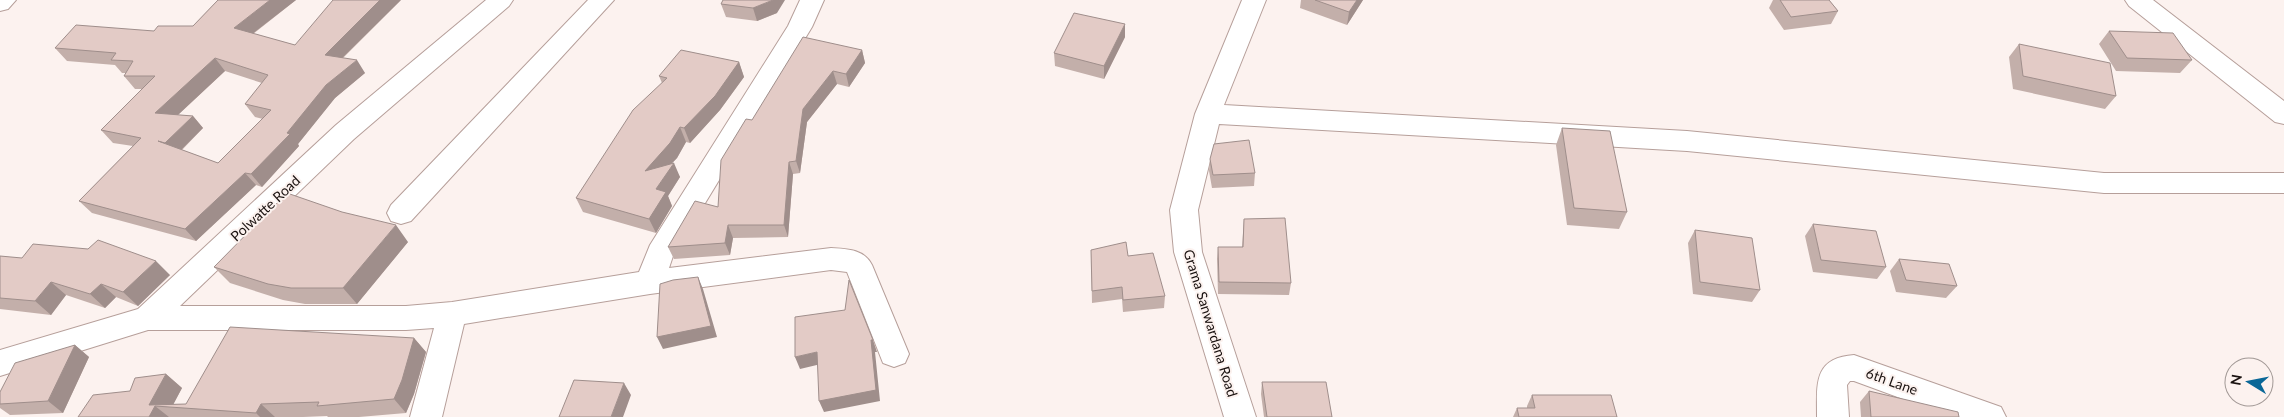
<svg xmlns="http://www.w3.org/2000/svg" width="2284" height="417" font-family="Lato,sans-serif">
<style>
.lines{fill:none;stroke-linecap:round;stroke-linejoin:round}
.minor-casing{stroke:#b69f9a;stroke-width:2}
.minor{fill:#fff;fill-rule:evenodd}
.wall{fill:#c3afaa;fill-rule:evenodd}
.shaded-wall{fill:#9f8e8b}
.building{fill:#e3cbc6;stroke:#9f8e8b;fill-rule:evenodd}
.labels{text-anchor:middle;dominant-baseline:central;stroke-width:4;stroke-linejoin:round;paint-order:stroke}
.street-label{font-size:14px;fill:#19110f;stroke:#fcf2ef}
</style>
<rect width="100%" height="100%" fill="#fcf2ef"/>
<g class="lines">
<g class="minor-casing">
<path id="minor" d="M0,0H16L8,9L0,11Z
M486,0H513L509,6L354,139L180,306H406L452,302L639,272L650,245L788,26L800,0H824L812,27L673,256L669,268L831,248C847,249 864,249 872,265L909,354L905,363L894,367L883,363L847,272L831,270L650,294L464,324L442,417H410L434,328L406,330H148L0,376V350L138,309L336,125Z
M588,0H614L411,221L401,224L391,221L387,213L391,205Z
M1242,0H1266L1224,105L1687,131L2104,173H2284V193H2104L1687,151L1219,124L1198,210L1202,252L1256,417H1224L1174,252L1170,210L1195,114Z
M2125,0H2153L2284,101V124L2275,122L2129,6Z
M1854,355L2001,407L2006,417H1952L1854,381H1850L1847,385L1849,417H1817C1817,384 1813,358 1854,355Z"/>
</g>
<use href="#minor" class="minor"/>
</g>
<path class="wall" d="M218,0H296L253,34L295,45L401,0L343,58L365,73L335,98L298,144L299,146L262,187L256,185L196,241L92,213L79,201L133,146L113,143L101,130L142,89H135L124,76L126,73H122L115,65L67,61L55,48L154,31L193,26ZM225,71L262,83L245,104L255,117L263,119L218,163L182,150L203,128L193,116L178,115Z
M723,0L777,13L757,21L726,17L721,4Z
M1301,0H1363L1347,25L1300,8Z
M1773,0H1829L1838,11L1831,24L1784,30L1769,8Z
M1125,24V37L1104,79L1055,66L1054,53Z
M2109,31L2192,60L2180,73L2116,71L2099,44Z
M2019,44L2116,96L2105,109L2013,89L2009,57Z
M862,50L865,63L849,87L837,84L807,122L800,173L793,174L788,237L733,238L730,255L674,259L668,247L718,207L752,120Z
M739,62L744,77L720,110L690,143L686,142L677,158L671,164L680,177L668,196L672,206L656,233L583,212L576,198L662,83L659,76Z
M1562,128L1627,212L1619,229L1567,225L1556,145Z
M1210,159L1255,173L1254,186L1212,188L1209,171Z
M1244,219L1291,283L1289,295L1218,294L1217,259L1218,247H1242Z
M1813,224L1886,267L1877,279L1813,272L1805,236Z
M1695,230L1760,290L1752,302L1693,294L1688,243Z
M408,242L357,304H305L283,300L230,283L214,267Z
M1091,250L1128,256L1165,296L1164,308L1123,312L1122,299L1092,303Z
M0,256L170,275L138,306L116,297L105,308L66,295L51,315L0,309Z
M1899,259L1957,286L1946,298L1896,292L1890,271Z
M414,338L426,352L414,394L406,413L359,417H328L327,416L303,417H78L130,391L166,374L182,388L173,404H186Z
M75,345L89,357L63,413L10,415L0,408V392Z
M1262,382L1332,417H1264L1261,394Z
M1869,391L1959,417H1861L1860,402Z
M1532,395L1617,417H1513L1517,408H1527V406Z"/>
<path class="shaded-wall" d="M270,0H296L243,41L234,28Z
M380,0H401L333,67L325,55Z
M773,0H785L777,13L757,21L753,8Z
M1357,0H1363L1347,25L1349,12Z
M1125,24V37L1104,79V66Z
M862,50L865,63L849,87L846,74Z
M215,58L225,71L166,126L155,113Z
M357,60L365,73L335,98L298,144L299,146L262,187L251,174L326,85Z
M739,62L744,77L720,110L690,143L684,128Z
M833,71L837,84L807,122L800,173L796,161L803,109Z
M193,116L203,128L176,155L165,143Z
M680,127L686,142L677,158L651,185L645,171Z
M789,162L793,174L788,237L784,225Z
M674,163L680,177L668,196L672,206L656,233L649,219L656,189Z
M245,173L256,185L196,241L185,229Z
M396,225L408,242L357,304L343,288Z
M728,225L733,238L730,255L725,243Z
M156,261L170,275L138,306L123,292Z
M698,277L703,289L717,337L663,349L657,337Z
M51,282L66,295L51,315L35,301Z
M101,284L116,297L105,308L90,294Z
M414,338L426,352L414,394L406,413L394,399Z
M871,340H873L877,352H875L880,401L824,412L819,401Z
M75,345L89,357L63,413L48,401Z
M817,352L821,364L800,369L795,357Z
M166,374L182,388L172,407L155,406L169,417H149V405Z
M624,383L631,395L623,417H611Z
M261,404L275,417H260L256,413Z"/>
<path class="building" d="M218,0H270L234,28L295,45L333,0H380L325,55L357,60L326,85L287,133L290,134L251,174L245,173L185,229L79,201L141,138L101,130L155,76H124L133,61L111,60L116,53L55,48L76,25L154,31L158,26H193ZM215,58L268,75L245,104L271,110L218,163L158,141L165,143L193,116L155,113Z
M723,0H773L753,8L721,4Z
M1315,0H1357L1349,12Z
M1780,0H1829L1838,11L1791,17Z
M1074,13L1125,24L1104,66L1054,53Z
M2109,31L2173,33L2192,60L2127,58Z
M803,37L862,50L846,74L833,71L803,109L796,161L789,162L784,225H728L725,243L668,247L695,201L718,207L721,160L746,119L752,120Z
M2019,44L2110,63L2116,96L2023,76Z
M681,50L739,62L715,96L684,128L680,127L670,143L645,171L674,163L656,189L666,192L649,219L576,198L633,110L667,78L659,76Z
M1562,128L1610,131L1627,212L1574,208Z
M1249,140L1255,173L1213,175L1210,159L1214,144Z
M287,193L342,212L396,225L343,288H291L268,284L214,267Z
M1285,218L1291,283L1219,282L1218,247H1243L1244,219Z
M1813,224L1876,231L1886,267L1821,260Z
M1695,230L1752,238L1760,290L1700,282Z
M98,240L156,261L123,292L101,284L90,294L51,282L35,301L0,298V256L22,258L33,244L88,249Z
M1126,242L1128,256L1153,253L1165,296L1123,300L1122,287L1092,291L1091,250Z
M1899,259L1949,264L1957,286L1906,280Z
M698,277L711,326L657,337L660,284L673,280Z
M849,280L873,340H871L876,390L819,401L817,352L795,357V317L845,310Z
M230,327L414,338L402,380L394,399L317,406L319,402L261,404L256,413L155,406L149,417H78L93,395L130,391L135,378L166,374L149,405L186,404Z
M75,345L48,401L0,404V392L15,363Z
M574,380L624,383L611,417H559Z
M1262,382H1326L1332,417H1267Z
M1869,391L1958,412L1959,417H1871Z
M1532,395H1611L1617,417H1519L1517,408H1535Z"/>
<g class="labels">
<g class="street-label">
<text transform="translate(265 208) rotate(-43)">Polwatte Road</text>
<text transform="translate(1211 323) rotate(73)">Grama Sanwardana Road</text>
<text transform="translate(1892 381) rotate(20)">6th Lane</text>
</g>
</g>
<g transform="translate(2249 382) rotate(280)"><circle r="24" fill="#fcf2ef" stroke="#a19895"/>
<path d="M0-4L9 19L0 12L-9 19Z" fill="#096797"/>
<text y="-8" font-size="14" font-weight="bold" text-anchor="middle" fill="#19110f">N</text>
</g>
</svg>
